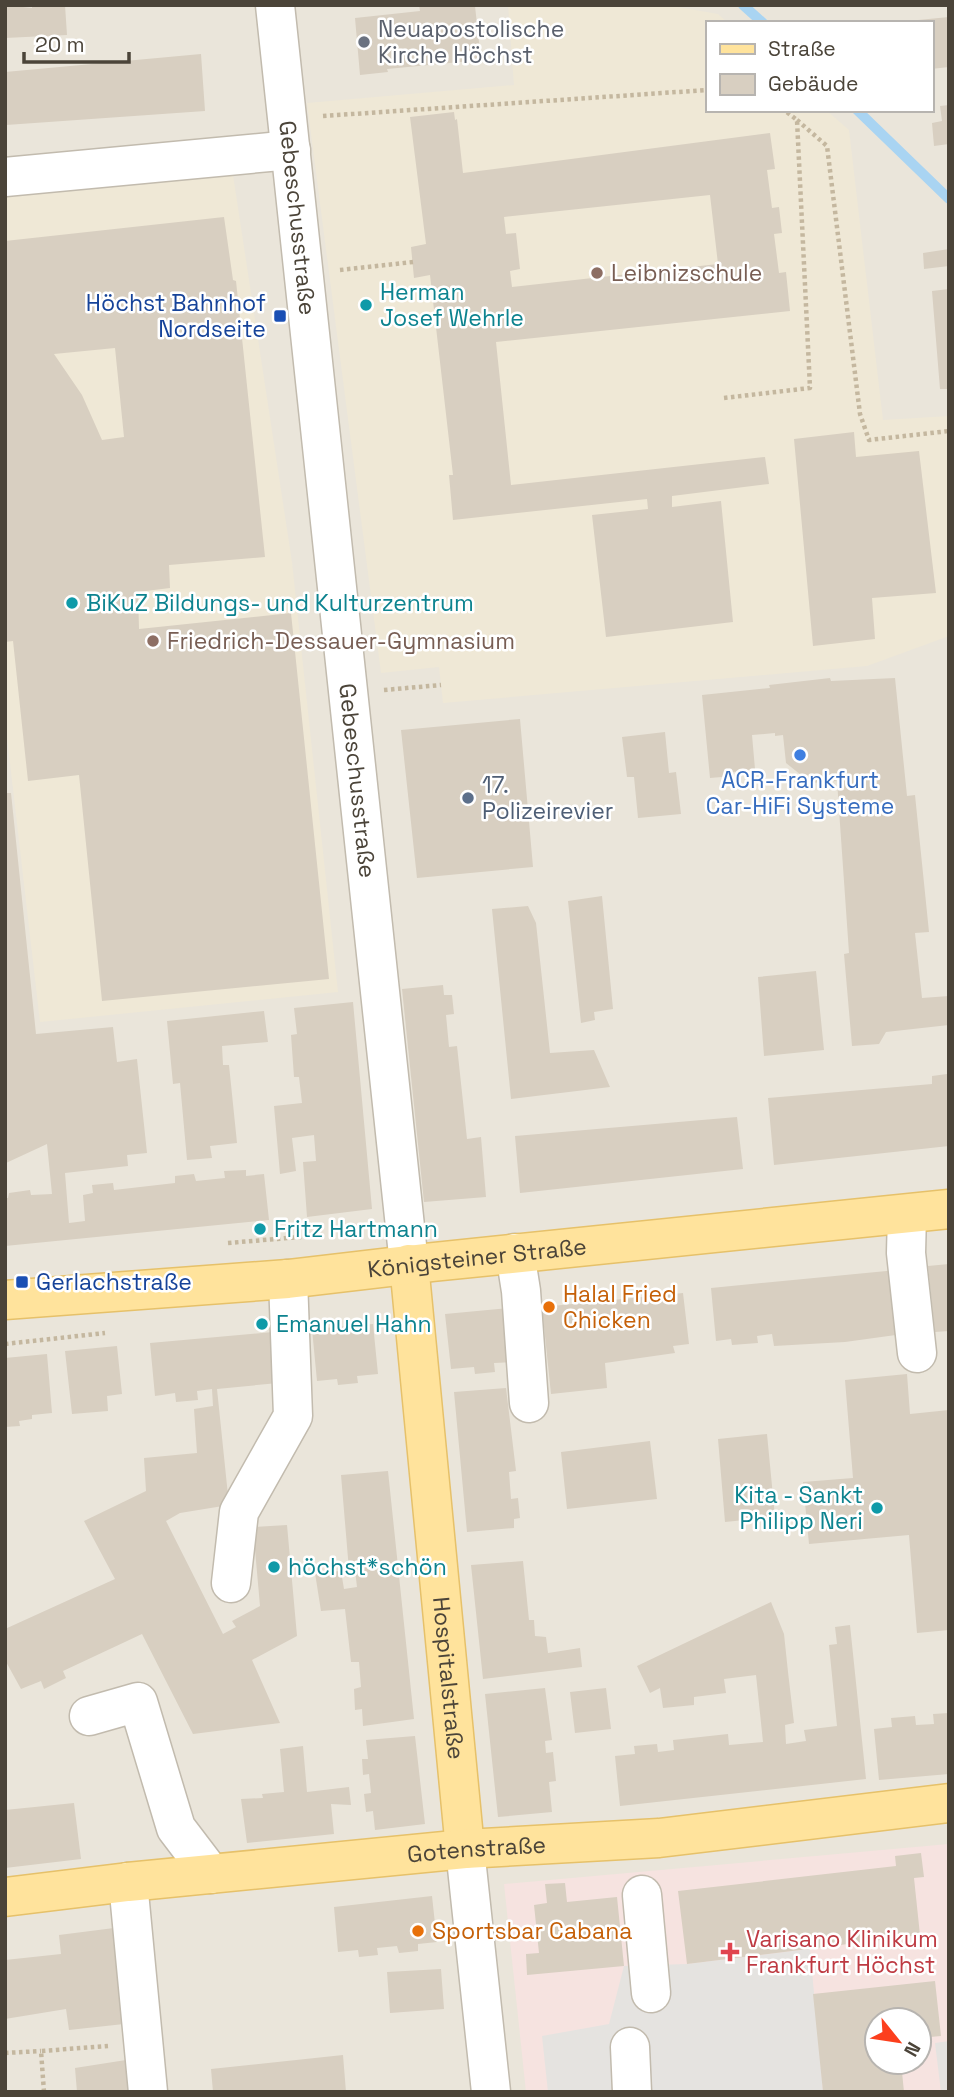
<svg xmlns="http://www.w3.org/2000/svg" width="954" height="2097" font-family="'Space Grotesk',sans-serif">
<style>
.residential{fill:#eae5da;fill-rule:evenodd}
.education{fill:#efe8d6}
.medical{fill:#f6e3e0;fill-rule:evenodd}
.parking{fill:#e5e3e0}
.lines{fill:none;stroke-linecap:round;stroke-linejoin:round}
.stream{stroke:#a9d4f2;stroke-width:10}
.building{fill:#d8cfc1;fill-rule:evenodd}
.minor-casing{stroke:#c2bbae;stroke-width:41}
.major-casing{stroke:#e6c16a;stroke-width:41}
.path{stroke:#c4b79f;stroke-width:4.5;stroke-dasharray:3.5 3.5;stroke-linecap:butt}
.minor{stroke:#fff;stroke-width:38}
.major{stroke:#ffe39c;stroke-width:38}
.worship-dot{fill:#6b7280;stroke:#fff;stroke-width:2.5}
.education-dot{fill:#8d6e63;stroke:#fff;stroke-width:2.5}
.culture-dot{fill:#0f9aa8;stroke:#fff;stroke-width:2.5}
.transit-dot{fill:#1a4fb4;stroke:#fff;stroke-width:2.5}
.shop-dot{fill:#3f7fe0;stroke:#fff;stroke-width:2.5}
.service-dot{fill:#5c6f8a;stroke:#fff;stroke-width:2.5}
.food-dot{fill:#e8710a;stroke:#fff;stroke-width:2.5}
.health-dot{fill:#e0444e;stroke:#fff;stroke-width:2.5}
.labels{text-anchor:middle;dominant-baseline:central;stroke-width:5;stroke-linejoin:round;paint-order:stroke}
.worship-label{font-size:23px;fill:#5b616d;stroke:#fff;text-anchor:start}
.street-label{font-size:23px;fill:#4b4439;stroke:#fff}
.education-label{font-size:23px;fill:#785e54;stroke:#fff;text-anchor:start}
.culture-label{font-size:23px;fill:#0d838f;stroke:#fff;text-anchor:start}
.transit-label{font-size:23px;fill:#164399;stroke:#fff;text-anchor:end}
.shop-label{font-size:23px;fill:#366cbe;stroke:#fff}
.service-label{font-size:23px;fill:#4e5e75;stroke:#fff;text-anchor:start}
.food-label{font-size:23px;fill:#c56008;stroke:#fff;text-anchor:start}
.health-label{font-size:23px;fill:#be3a42;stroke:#fff;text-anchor:start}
</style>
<rect width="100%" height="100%" fill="#f6f3ec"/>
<path class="residential" d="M5,5H949V2092H5ZM707,23H931V110H707ZM877,2020H919V2062H877Z"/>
<path class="education" d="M508,5H666L718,14L728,23H707V110H826L849,130L883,420L949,416V636L867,666L443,703L439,667L381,673L307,103L514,85Z
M233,175L292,562L338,992L40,1022L5,720V194Z"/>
<path class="medical" d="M949,1844V2092H526L504,1884ZM877,2020H919V2062H877Z"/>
<path class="parking" d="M810,1949L823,2092H548L542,2036L609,2024L624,1966L687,1964Z
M949,2041V2092H941L935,2043Z"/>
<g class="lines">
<path class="stream" d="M743,5L763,23
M857,110L949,199"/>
</g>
<path class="building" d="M5,5L32,8V5H65L67,35L5,38Z
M419,5L475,6L481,60L387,69L388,72L360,75L355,18L420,11Z
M949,17V67L931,69V23H908V21Z
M201,54L205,111L6,125L5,72Z
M949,105V144L934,146L932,123L942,121L940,106Z
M454,112L455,120L457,119L463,173L770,133L775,169L767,170L772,208L779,207L782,233L774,234L779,273L786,272L790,311L496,342L511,485L765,457L769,484L672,496V507L721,501L733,622L606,637L592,515L648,509L647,499L453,520L449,475H453L430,275L414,278L411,247L426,244L410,117ZM710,195L718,264L512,287L510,271L520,269L516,233L506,234L504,217Z
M224,217L233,280L236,281L265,557L169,565L170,588L138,592L139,629L291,613L329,979L102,1001L79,775L28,781L13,641L5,642V241ZM115,348L124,437L102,440L82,395L54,354Z
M949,249V266L924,269L923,253Z
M949,289V389H940L932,291Z
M854,432L856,457L919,451L936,593L872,598L875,639L813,646L794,439Z
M830,678L831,681L895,678L907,796L915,795L929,932L915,933L922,998L949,996V1025L886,1032L879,1044L852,1046L844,954L849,953L837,781L811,783L786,763L783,735L775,736V733L752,735L755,769L733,772V776L710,778L702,695L770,688L769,685Z
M520,719L533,867L417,878L401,730Z
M665,732L669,773L676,772L681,814L638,818L634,777H627L622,737Z
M5,793H11L36,1034L113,1027L117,1062L137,1059L147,1153L127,1155L128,1166L65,1173L69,1223L85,1221L83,1195L93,1193L92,1185L113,1183L114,1190L175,1183V1176L194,1174L196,1181L225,1178L224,1171L246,1170V1176L264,1174L269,1220L5,1246V1198H8L9,1193L30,1190L31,1195L52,1194L47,1144L6,1163Z
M602,896L613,1009L594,1012L595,1020L581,1023L568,901Z
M528,906L536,923L550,1053L594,1050L610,1087L511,1099L492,909Z
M816,971L824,1050L764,1056L758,977Z
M443,985L444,995H452L454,1014L446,1015L449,1047L457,1046L467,1139L481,1137L486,1197L424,1202L402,989Z
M353,1002L372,1209L307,1217L303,1162L316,1161L314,1135L292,1138L296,1171L280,1174L274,1106L302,1103L299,1077H294L291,1035L297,1034L294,1008Z
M264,1011L268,1042L222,1046L223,1065H229L237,1143L210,1146L212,1158L187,1160L180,1083L173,1084L167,1021Z
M947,1074L949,1146L774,1165L768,1098L932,1084V1076Z
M737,1117L743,1169L520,1193L515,1136Z
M949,1264V1331L935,1332L928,1266Z
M897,1270L903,1334L845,1342L774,1346L772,1334L757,1336L758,1343L732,1345L731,1339L716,1341L711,1288Z
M683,1293L689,1344L673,1346L675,1353L605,1363L607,1388L551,1394L542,1307Z
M509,1308L514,1362L494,1363L495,1372L475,1374L474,1367L451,1369L445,1314Z
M373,1324L378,1374L357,1376L358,1383L338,1385L337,1379L317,1381L312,1329Z
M273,1332L278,1383L217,1389L229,1505L180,1513L166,1521L223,1634L236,1627L232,1621L260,1606L253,1527L287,1525L297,1636L252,1660L280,1723L193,1734L142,1634L63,1671L66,1678L44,1689L41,1681L21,1689L5,1660V1629L115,1579L84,1521L146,1491L144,1458L197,1453L194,1409L213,1406L212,1389L197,1391L198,1400L176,1402L175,1393L155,1396L150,1343Z
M117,1346L122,1394L107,1396L108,1411L72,1414L65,1351Z
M47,1354L52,1413L32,1415V1419L19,1421L20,1426L5,1427V1358Z
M907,1374L910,1414L949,1410V1630L917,1633L909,1535L809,1544L803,1482L853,1478L845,1380Z
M506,1388L516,1471L509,1472L511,1499L518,1498L520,1518L514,1519V1528L467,1532L454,1392Z
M767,1434L775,1517L725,1522L718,1439Z
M650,1441L657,1499L567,1509L561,1452Z
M388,1471L414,1719L363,1726L362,1709L355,1710L354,1689L361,1687L359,1662H351L345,1609L321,1611L315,1573L341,1571L344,1589L357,1587L355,1570H349L341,1475Z
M523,1561L529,1620H534L535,1636L546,1637L548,1653L580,1648L582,1667L483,1679L471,1565Z
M771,1602L784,1634L788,1672L794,1723L785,1725L786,1744L806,1741L804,1730L837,1726L829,1645L837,1644L835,1627L850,1625L866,1779L620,1806L615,1756L635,1754L634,1746L657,1744L658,1752L674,1750L673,1740L728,1734L729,1745L763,1742L756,1675L724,1679L726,1693L694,1697V1705L663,1708L660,1688L650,1693L637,1666Z
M545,1688L552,1740L545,1741L546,1753L553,1752L556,1781L549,1782L552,1812L498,1817L485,1694Z
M606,1688L611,1729L575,1733L570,1692Z
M949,1713V1774L879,1780L874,1729L892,1727L891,1718L915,1716L916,1725L934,1724L933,1714Z
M415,1736L425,1824L375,1830L373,1811L366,1812L364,1794L371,1793L369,1774L363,1775L362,1759H368L366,1740Z
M303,1746L307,1792L349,1787L351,1805L331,1804L334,1834L247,1843L241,1799L263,1798L262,1794L284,1792L280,1749Z
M74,1803L81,1859L5,1868V1810Z
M921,1853L924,1877L914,1878L920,1935L687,1964L678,1891L896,1866L895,1856Z
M565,1883L567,1902L617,1897L624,1966L527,1975L526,1954L539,1953L534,1905L547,1903L545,1884Z
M432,1896L437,1942L418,1944V1951L399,1953L397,1946L377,1948L378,1955L359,1957L358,1950L338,1952L334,1907Z
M114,1928L124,2024L69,2030L66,2009L5,2019V1960L61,1954L59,1935Z
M441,1969L444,2009L390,2013L387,1972Z
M935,1981L941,2036L919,2038V2020H877V2062H901L904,2092H823L813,1994Z
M343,2055L346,2092H213L211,2069Z
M126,2060L130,2092H77L75,2068Z"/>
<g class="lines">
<g class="minor-casing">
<g id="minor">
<path id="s1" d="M275,5L409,1264"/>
<path d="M5,177L291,150"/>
<path d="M907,1214L906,1253L917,1353"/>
<path d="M515,1253L521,1291L529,1403"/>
<path d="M231,1583L239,1512L293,1416L288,1279"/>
<path d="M89,1716L138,1702L176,1828L211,1874"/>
<path d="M465,1849L491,2092"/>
<path d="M128,1882L148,2092"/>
<path d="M642,1895L651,1993"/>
<path d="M630,2047L632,2092"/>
</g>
</g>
<g class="major-casing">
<g id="major">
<path id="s2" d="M409,1264L465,1849"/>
<path id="s3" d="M5,1300L288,1279L433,1262L949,1209"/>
<path id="s4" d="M5,1897L128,1882L465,1849L659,1838L949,1803"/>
</g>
</g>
<path class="path" d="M323,116L707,90
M797,120L827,146L860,414L869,440L949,431
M340,270L413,262
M724,398L810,388L797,120L784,110
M384,690L441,685
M228,1243L324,1235
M5,1344L105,1333
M5,2053L41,2051
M44,2092L41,2051L108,2046"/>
<use href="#minor" class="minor"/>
<use href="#major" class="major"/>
</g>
<circle class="worship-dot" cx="364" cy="42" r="7"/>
<g class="education-dot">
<circle cx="597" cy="273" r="7"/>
<circle cx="153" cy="641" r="7"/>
</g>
<g class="culture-dot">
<circle cx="366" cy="305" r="7"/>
<circle cx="72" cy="603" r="7"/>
<circle cx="260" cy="1229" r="7"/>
<circle cx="262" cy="1324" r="7"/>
<circle cx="877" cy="1508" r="7"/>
<circle cx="274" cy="1567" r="7"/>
</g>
<g class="transit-dot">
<rect x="273" y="309" width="14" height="14" rx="3.5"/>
<rect x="15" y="1275" width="14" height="14" rx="3.5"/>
</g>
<circle class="shop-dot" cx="800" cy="755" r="7"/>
<circle class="service-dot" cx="468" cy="798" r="7"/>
<g class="food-dot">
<circle cx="549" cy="1307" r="7"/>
<circle cx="418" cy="1931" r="7"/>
</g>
<path class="health-dot" d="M726.5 1941.5h7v7h7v7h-7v7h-7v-7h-7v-7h7z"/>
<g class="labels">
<g class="worship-label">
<text x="378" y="29">Neuapostolische<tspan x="378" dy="26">Kirche Höchst</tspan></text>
</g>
<g class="street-label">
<text stroke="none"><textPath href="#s1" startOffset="214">Gebeschusstraße</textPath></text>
<text stroke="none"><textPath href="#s1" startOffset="780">Gebeschusstraße</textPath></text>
<text stroke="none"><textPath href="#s3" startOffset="474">Königsteiner Straße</textPath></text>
<text stroke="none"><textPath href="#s2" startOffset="416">Hospitalstraße</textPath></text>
<text stroke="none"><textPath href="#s4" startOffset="474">Gotenstraße</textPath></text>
</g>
<g class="education-label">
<text x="611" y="273">Leibnizschule</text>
<text x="167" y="641">Friedrich-Dessauer-Gymnasium</text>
</g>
<g class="culture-label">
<text x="380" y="292">Herman<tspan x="380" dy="26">Josef Wehrle</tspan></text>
<text x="86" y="603">BiKuZ Bildungs- und Kulturzentrum</text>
<text x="274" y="1229">Fritz Hartmann</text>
<text x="276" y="1324">Emanuel Hahn</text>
<text x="863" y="1495" text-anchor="end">Kita - Sankt<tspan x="863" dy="26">Philipp Neri</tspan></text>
<text x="288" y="1567">höchst*schön</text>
</g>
<g class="transit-label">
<text x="266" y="303">Höchst Bahnhof<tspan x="266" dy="26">Nordseite</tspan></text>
<text x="36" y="1282" text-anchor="start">Gerlachstraße</text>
</g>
<g class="shop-label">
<text x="800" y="780">ACR-Frankfurt<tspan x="800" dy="26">Car-HiFi Systeme</tspan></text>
</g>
<g class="service-label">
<text x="482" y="785">17.<tspan x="482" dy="26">Polizeirevier</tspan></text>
</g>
<g class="food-label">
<text x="563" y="1294">Halal Fried<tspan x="563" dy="26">Chicken</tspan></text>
<text x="432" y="1931">Sportsbar Cabana</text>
</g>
<g class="health-label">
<text x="746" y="1939">Varisano Klinikum<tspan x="746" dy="26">Frankfurt Höchst</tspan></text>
</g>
</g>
<rect width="954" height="2097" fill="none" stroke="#4b4439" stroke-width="14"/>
<rect x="706" y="21" width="228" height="91" fill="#ffffff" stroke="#b7b4b0" stroke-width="2"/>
<rect x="720" y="44" width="35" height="10" fill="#ffe39c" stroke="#b7b4b0" stroke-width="2"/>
<text x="768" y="56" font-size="21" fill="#4b4439">Straße</text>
<rect x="720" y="74" width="35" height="21" fill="#d8cfc1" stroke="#b7b4b0" stroke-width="2"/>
<text x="768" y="91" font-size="21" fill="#4b4439">Gebäude</text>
<g transform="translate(898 2041) rotate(120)"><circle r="33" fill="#ffffff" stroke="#b7b4b0" stroke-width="2"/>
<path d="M0-5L12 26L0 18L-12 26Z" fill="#fc3f1d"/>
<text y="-10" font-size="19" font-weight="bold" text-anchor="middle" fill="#4b4439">N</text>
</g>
<path d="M24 52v10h105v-10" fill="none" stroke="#4b4439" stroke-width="3.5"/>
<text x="35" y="52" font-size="21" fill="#4b4439" stroke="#ffffff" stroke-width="5" paint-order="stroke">20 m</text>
</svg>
